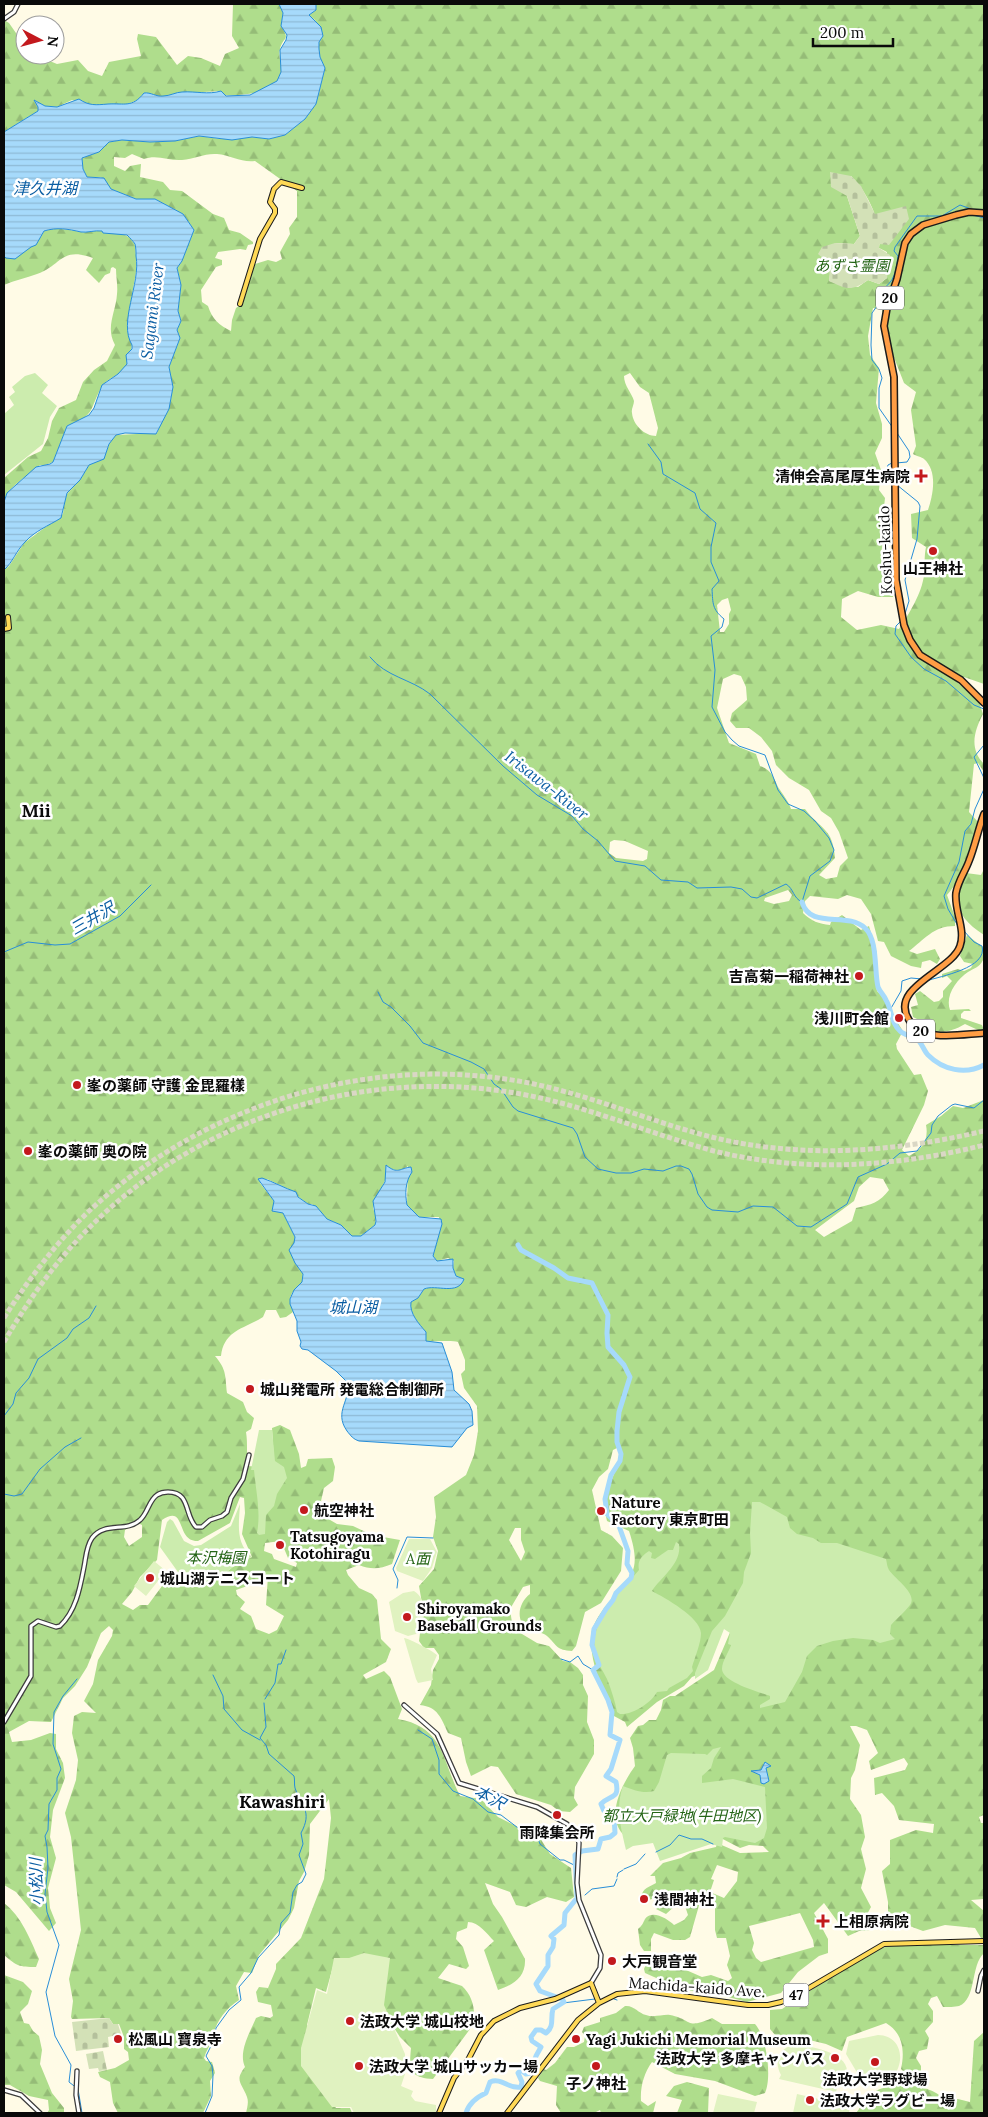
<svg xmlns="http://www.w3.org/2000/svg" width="988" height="2117" font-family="Lora,'Noto Sans JP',serif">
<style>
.forest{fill:url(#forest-firs);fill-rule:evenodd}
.cemetery{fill:url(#cemetery-stones)}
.park{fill:#ccecae}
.pitch{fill:#e0f2c0}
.water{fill:url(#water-rules);stroke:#288ed8}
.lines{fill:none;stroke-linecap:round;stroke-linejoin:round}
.stream{stroke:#288ed8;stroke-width:1}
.river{stroke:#a6dafb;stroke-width:5}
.highway-tunnel{stroke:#dad7c5;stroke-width:5;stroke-dasharray:5 2.5;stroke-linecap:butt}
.minor-casing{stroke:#3d3d3d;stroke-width:5.5}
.major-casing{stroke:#1b1b1b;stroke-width:6}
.highway-casing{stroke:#1b1b1b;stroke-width:8}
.minor{stroke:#fff;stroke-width:3}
.major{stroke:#ffd956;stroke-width:4}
.highway{stroke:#ff9d44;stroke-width:5}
.poi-dot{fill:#c3191d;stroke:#fff;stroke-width:2}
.labels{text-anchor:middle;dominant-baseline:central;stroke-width:5;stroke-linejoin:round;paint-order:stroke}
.shield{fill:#fff;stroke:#545454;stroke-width:1}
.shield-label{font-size:14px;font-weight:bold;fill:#0a0a0a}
.park-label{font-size:15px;font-style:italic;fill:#256517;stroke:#fff}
.poi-label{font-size:15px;font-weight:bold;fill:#0a0a0a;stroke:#fff;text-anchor:start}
.street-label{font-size:15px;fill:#0a0a0a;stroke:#fff}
.water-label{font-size:16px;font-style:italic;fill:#0b5ea3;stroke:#fff}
.quarter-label{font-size:18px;font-weight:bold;fill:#0a0a0a;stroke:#fff}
</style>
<defs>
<pattern id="forest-firs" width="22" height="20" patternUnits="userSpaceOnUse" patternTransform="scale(1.25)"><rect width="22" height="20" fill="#afdd8c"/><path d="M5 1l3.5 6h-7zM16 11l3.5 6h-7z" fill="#95bc77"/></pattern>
<pattern id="cemetery-stones" width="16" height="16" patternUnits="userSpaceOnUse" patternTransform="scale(1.25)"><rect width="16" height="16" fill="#d3e1b7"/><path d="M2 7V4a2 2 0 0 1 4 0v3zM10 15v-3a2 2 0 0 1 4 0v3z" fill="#b4c09c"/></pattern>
<pattern id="water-rules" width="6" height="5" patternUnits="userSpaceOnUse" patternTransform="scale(1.25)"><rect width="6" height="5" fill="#a6dafb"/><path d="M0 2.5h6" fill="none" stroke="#8ebad6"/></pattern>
</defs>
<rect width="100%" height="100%" fill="#fffbe6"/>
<path class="forest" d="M233,4H279L283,13L281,26C291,41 283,36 280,49C278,56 282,65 281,72C278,94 240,96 225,95L221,91L203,92L197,94L184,92L162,97L144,93L138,100L122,106L110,104L97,106L72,100L57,107L45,106L34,100L38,107V111L4,132V20L9,23L25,46V55H35L57,64L78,60L88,71L102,76L109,62L141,56L137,39L138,34L156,37L177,65L188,56L201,58L220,66L225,54L239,48L232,36Z
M316,4H984V684L964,677L956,681L979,702L983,714C974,731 969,749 984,764V772L978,763L974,764L969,812L978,822C971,847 965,875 947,895L955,917V926C933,926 924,940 909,951L917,954L935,949L940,959L937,964L930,960L922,962L921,968L911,966L891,956L884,942L878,941L871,914L861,899L847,895L838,899L810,896L805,901L803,913C811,921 819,924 830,925L831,922L842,915L861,930L869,926L877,953V969L875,979L877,991L890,1005L894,1017L903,1031L896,1044L897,1049L914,1075L921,1074L928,1091L924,1105L902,1150L909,1156C922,1150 929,1140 926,1125L941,1116L953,1106L963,1108L984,1100V1815L979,1817L981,1823H984V1899L971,1900L984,1911V1938H981L975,1928L945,1925L923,1931L888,1918V1902L882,1871L890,1864V1840L916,1830L933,1833L934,1824L899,1820L894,1806L882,1793L875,1795L874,1778L905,1770L908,1764L904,1758L871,1770L869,1761L878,1753L867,1730L856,1726H850L860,1745L855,1770L851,1778L850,1799L861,1815L865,1837L861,1849L866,1869L861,1888L871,1907L866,1916L870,1930L859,1931L848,1936L824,1903L814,1913L828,1939V1953L819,1956L798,1972L781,1993L747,2002L717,1994L710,1995L679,1988L645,1973L644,1969L648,1959L665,1961L675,1967L683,1957L688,1956L686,1970L702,1977L711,1975L728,1981L732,1978L727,1965L730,1956L726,1938H717L715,1930V1901L700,1902L690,1937L685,1940H673L654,1933L651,1939V1951H644L640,1945L638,1929C642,1926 643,1923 645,1919C652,1909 668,1919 674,1925L684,1920L688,1915L685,1906L676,1905L666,1914L656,1909L666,1896L643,1901C638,1890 649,1887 656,1883L655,1876H650L663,1863L681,1858L690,1853L716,1847L717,1843L740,1853L769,1852L763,1846L749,1845L740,1848L715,1835L625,1836C604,1818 622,1784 635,1766L633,1748L630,1738L638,1726L643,1725L649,1720H656L661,1710L663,1700L670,1696H675L714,1670L731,1630L725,1622L699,1674L692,1677L684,1686L657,1702L627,1727L625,1722L614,1716C612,1706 608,1700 604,1692C596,1675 590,1653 591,1635C592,1627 596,1621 600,1614C625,1578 645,1579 629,1531L607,1521C601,1496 615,1477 621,1453L617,1448L613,1450L608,1469L599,1477L592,1490L601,1530L612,1536L623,1548L621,1571L601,1603L585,1612L576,1646L572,1651C556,1650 558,1646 547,1636C542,1631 534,1633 529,1630C514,1621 519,1602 530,1594V1585L523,1587L510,1609L512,1623L517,1631L537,1643L549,1646L563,1661L570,1662L578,1668L583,1675V1685L588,1696L587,1722L594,1740V1754L575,1787L574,1798L578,1805L570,1812L559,1811L551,1805L516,1794L498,1767L491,1766L471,1776L466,1762L461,1738L448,1733C441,1718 438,1707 420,1705L431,1685L433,1670L439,1659V1655L434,1648H424L419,1641L423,1609L419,1586L434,1569L438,1551L433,1537L436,1517L434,1497L466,1475L474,1455L478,1431L477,1406L464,1388L461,1374L465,1370V1360L458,1342C452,1340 434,1342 426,1341V1332C419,1324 409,1313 411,1302L418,1298L424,1289C437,1283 457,1296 464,1279L456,1276L453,1268L454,1261L448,1258L437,1261L433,1256L437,1239L439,1217H419L407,1205L408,1166C401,1172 393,1171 386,1166V1178L373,1208L376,1217L375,1225L361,1236L357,1237L352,1236L341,1225L327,1219L312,1204H308L288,1189L267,1179L260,1183L274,1201V1212L280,1211L283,1213L295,1237V1263L303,1273L302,1282L292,1293L290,1298L293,1312L286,1317L280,1318L276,1310H266L263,1317C244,1329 224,1330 221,1356H215C227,1370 225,1376 227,1393L243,1402L247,1412L254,1418L251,1429L246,1432C248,1444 246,1455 248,1466L258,1467L274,1461L272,1428L280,1425L290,1430L299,1454L301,1468L306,1466L308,1459L332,1458L335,1467L333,1481L324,1488L321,1501L325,1517L337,1524L353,1526L372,1535L400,1540L392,1564C380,1569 371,1570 359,1565L346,1570L348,1575L359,1588L372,1594L377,1600L381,1639L391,1649L386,1662L363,1675L366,1679L384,1671L390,1677L402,1709L398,1719C444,1727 442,1760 460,1796L481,1799L498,1817L540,1838L550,1854L571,1868L574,1897L566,1902L547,1897L526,1907L516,1905L510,1892L485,1883L493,1904L502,1917L525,1959C526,1977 513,1985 498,1990L484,1950L494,1941C487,1934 479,1922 468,1922L467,1928L457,1932L456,1939L463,1947L469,1966L466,1969L449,1964L438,1978L462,1986C473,1996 476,2011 473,2025L433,2079C409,2077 409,2070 411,2048L400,2037L350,1961L335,1959L326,1992L316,1988L307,2025L315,2034L305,2065L336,2108H350L352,2113H246C247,2108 249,2102 247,2097C242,2083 234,2081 245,2067C238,2052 250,2032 256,2018L261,2016L270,2018L273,2016L271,2005L258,2002L256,1992L259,1987L268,1988L276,1969V1964L301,1938L324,1879L331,1818L329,1799L310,1824L309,1855L304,1872L299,1881L294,1908L288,1920L259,1955L252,1973L244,1972L236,1986L239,2000C224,2010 216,2022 212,2039C210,2046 206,2051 204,2058L206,2061L212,2062L215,2073L210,2081L211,2096L203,2113H118L113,2103L110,2082L100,2077L98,2072L115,2068L129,2060L128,2052L124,2049V2037L119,2024H113L109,2018L72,2019L71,2017L73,2001L69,1979L81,1930L71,1837L65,1813L76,1780L78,1760L72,1733L74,1716L82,1712L96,1713L84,1701L93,1684L98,1660L112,1636L113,1630L109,1626L101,1633L87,1667L75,1686L63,1698L51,1722L29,1721L9,1732L12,1742L31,1740L50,1733L56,1734V1749L63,1763L65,1778L53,1810L50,1837L56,1858L48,1888L50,1908L56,1923L49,1931L16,1892L4,1885V570L9,566L24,543L63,514L65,496L80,480L89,465L107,450L111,439L116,435L157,433L171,399L172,386L169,367L180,338L177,330L181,321L178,311L181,285L177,268L182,261L194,230L183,214L155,199H136L111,189L101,177H87L83,169L82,158L99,152L109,142L122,140L150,142L175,141L199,136L221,139L252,137L269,139L285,135L305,119L316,104L325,68L320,57L319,49V42L323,36L315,20L309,15L315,10ZM132,154L144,159C157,154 169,161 182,160C194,159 205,153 217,154C230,155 242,163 255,161L297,191V217L289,228L290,234L280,252L282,259L276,262L268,260L255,264L243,303L236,308L232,320L231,331C219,325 212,319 208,306L202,302L201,290L216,267L222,265V260L215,258L218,252L240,249L246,250L248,245L253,244V242L240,233L229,230L224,218L213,214L182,191L170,190L163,182L140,177L141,164L130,166L125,171L114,166V157L125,158ZM851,176C867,191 883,224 879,248L887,252V278L879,284L868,280L858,287L829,281L835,243L854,244L860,236L847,196ZM873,308L882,310L893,355L904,383L916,392L911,410L916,446L913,454C916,456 922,457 924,459C938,471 933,495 928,510L911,514L912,538L926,547C924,556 925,565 924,575C922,593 909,614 899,629L881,625L857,630L841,617L842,599L858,591L878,597H893L891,581L883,576L885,561L881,553L886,526L879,517V508L884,507L885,498L879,490L881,470L875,453L882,438V424L876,403L879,368L870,355L868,336ZM630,373L640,387L649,393L658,428L656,436C645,436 633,425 632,413C631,409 634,405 634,401C632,393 624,386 624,376ZM728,598L731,610L729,614V624L724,632H720L717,605L722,600ZM734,674L741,676L746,687L747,700L732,713L730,721L736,728H749L761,737L772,751L776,765L789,778L809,790L821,811L831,818L839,832L848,858L840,866L837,877L826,879L819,875L835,858C833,828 821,830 805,809H791C788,800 783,795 778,787C774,778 771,769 760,766L756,754L729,743L717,708L723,679ZM614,840L625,841L648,851L647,859L643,861L616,858L609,853L610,842ZM788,890L792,895L789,901L774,904L764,901L765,898ZM870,1177L883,1179L889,1190C880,1202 871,1205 856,1208L852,1221L824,1237L815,1230L854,1201L859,1187ZM240,1497L244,1498L245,1513L242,1534L252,1557L238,1563L220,1577L194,1573L183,1579L165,1582L148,1605H140L133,1610L122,1604L132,1592L140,1577L157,1560L162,1520C187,1503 175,1542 198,1541L230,1523ZM138,1523L142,1525V1537L129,1546L124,1537L125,1530ZM515,1528H521V1540L525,1552L521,1561L509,1540ZM281,1541L288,1558L297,1563L296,1567L274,1559L272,1554L264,1551L265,1543ZM268,1576L266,1605L284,1616L277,1630L269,1634L256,1629L251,1616L240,1609L245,1602L237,1595L236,1590L253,1584ZM717,1865L738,1872L737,1881L724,1898L710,1892L714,1880L711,1879ZM800,1913L813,1940L814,1947L761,1962L756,1958L752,1950L754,1943L749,1926Z
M57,228C65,230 73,230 81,232C87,233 95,230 102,231L104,233C115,233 128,232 134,243C136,247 135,250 136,255C138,274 133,282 132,300C130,322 136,344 127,365C122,375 106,378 101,388C89,410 96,415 67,426L53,462L45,465H40C27,477 9,485 4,502V478L28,457L41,451L48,438L52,421L59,408L76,400L83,382L94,370L107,361L115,345C105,327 116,312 117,294C118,286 116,277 116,269L113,267L111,268L110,273L105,275L99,283L86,270L93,258C61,246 62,265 37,274C26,278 15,280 4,285V256L6,258C21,253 38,246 44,231Z
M984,869V935C957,917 952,904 966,873L981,875Z
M967,935L984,948C984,952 985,957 983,960C979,968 974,968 968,972C956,980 945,996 950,1010L969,1009L971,1011H964L961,1014V1018L982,1025L984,1030H978L965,1024C950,1033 938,1034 922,1028L923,1022L913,1017L911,1007L918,1005L915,994L920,991L934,1002L939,1001L943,997V991L952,981L947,976L942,978V974L958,969L964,971L971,968L973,964L964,962L960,956Z
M4,1903C22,1917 30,1939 39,1959L36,1967C19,1967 17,1966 4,1955Z
M893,1945H984V1953C970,1966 977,1999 959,2006C955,2007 948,2007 943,2007L937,1996L931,1998L928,2004L933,2011V2022L925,2031L929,2038L927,2049L919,2051L916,2058L921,2066V2080L907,2075L901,2069C905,2051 903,2033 886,2023L847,2037L842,2051L826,2044L801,2038L781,2042L770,2029V2010L782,2009L819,1985L882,1948Z
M4,1975L23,1982L32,1991L28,2004L20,2012L24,2023L29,2024L33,2031L39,2036L42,2050L40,2064L52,2093L64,2108V2113H47L49,2110L48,2100L29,2096L10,2085H4Z
M625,2006C634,2005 638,2013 646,2015C654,2018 663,2014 670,2015C692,2019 685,2030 712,2018L722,2024H755C767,2037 772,2078 765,2093L755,2096L715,2081L675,2074L652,2062C644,2073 640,2087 641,2101L648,2106L656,2101L653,2113H601L600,2110L594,2113H561L556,2105L557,2086L540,2081L538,2078L544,2069L546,2070L555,2063L567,2047H574L584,2042L585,2036L582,2032L584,2027L600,2022V2018L616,2013Z
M984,2032V2113H856C861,2107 867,2096 874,2092C891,2081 932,2083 944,2100L958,2099L970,2102L974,2041Z
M687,2082L709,2088L708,2113H677L682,2100L666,2096L674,2086Z"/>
<path class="cemetery" d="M830,172L851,176L861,186L875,214L906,206L909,219L889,245L879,244V248L890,255L887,278L879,284L868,280C851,292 846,289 829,281L830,264L818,254L822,247L835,243L854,244L860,236L847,196L831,187Z
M109,2018L113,2024H118L121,2034L108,2037L109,2047L76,2051L72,2022Z
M103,2051L107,2070L99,2071L98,2068L89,2069L86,2054Z"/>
<path class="park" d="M35,373L48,385L42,393L57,406L50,417L43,444L4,475V414L14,405L9,397L15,392L12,387L25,376Z
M259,1430H272L275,1461L284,1467L287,1478L277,1494L274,1506L266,1515L265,1534L259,1535L257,1533C261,1512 256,1492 254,1470H251Z
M752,1502H760L787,1517L790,1528L797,1534L813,1538L821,1543H837L886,1559C887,1563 887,1567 889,1570C895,1579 918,1594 910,1605C904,1613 897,1618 891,1625L890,1634L895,1639L880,1643L873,1640L853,1638L833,1641L817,1646L807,1656L802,1672L785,1702L760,1708V1705L770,1699V1696C759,1692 722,1682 722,1669C722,1661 729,1652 731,1645L728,1644L730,1633L724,1629L708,1670L695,1679V1673L712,1631L725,1616L743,1583L744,1572L751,1553L750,1533Z
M240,1504C239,1524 235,1543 252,1557L238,1563L220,1577L212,1575L206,1579L194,1573L183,1579L160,1547L167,1522L170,1519L173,1521L184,1541L194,1546L201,1545L231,1526Z
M676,1542L679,1544C682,1564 661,1577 652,1591C665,1598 700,1617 701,1633C701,1643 695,1657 692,1667L693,1671L687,1678L669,1688L667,1691L657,1692C651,1703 633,1715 620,1714L617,1712C615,1701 611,1689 607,1679C603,1671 597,1662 595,1654C589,1620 619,1594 639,1570C637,1560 642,1556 649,1551L652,1553L651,1558L655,1559L668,1550H673Z
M721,1747L714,1758L711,1768L702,1776V1783L733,1779L765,1787L767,1828L764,1838L755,1843L725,1837L723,1838L722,1847L711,1844L660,1861L653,1843L633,1846L626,1850C621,1828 615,1808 623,1786C634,1790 643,1794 654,1791L659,1782L667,1755L671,1753L705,1754L707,1755L713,1749Z"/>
<path class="pitch" d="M409,1539H430L437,1552L432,1568L423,1581L397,1571L396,1568Z
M154,1561L166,1571L146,1596L134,1586Z
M414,1591C428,1599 426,1624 416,1634L408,1636L395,1631L389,1602L403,1593Z
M404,1638C410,1639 433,1651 437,1655L431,1669L433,1680L418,1683L416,1679Z
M364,1953L390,1958L384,2005L405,2054V2074L401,2086L413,2091L411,2096L415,2101L436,2105V2113H354L351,2107H332L301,2066V2048L317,1990L327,1994L334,1958H349Z
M878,2035C913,2036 905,2091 865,2086L846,2054L849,2041Z
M793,2045C808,2045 847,2052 847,2071C847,2078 843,2084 837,2087L836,2092L779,2079L781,2075C774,2062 778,2049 793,2045Z
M718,2094L757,2102L754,2113H713Z
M797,2094L850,2106L849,2113H793Z"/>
<path class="water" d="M279,4H316V10L309,15L321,27L323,36L319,42V49L320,57L325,68L316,104L305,119L285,135L269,139L252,137L232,140L199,136L175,141L150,142L122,140L109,142L99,152L82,158L83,169L87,177L104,178L111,189L136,199H155L183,214L194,230L182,261L177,268L181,285L178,311L181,321L177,330L180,338L169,367L173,387L169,409L156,434L125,433L116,435L109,444L104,459L89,465L80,480L67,493L61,518C48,526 35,531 25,542C16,551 13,562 4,570V502L7,493L36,467L50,464L53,462L67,426L89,415L94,408L102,385L118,374L127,364L126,355L132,349V345C118,322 141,284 136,256C136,252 136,248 135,244C133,241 130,238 127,235L103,233L102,231C95,230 87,233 81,232C68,229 57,227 44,231L36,245L31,247L15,259L6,258L4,256V132L38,111V107L34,100L45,106L57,107L79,99C89,106 96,105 108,104C125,103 132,108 144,93C151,92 156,97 163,96C170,96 176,92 182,92C196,91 208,95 221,91L226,96L250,95L277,81L281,72L280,50L286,40L287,35L281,26L283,13Z
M386,1165C398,1175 400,1168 411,1167L412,1172C405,1182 405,1194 407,1205L419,1217L441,1219L442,1224L433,1256L437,1261L453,1259V1268L456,1276L464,1279C458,1296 436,1284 424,1289L418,1298L411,1302C409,1313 419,1324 426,1332V1341L442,1343L452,1372L454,1390L469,1404L472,1411L473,1425L467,1428L452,1447L359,1441C353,1439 351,1436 347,1431C333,1411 352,1400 347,1382L336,1371L308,1350L302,1349L300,1346L301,1342L297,1331V1321L290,1304V1299L294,1290L302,1282L303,1274L295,1263L289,1250L294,1243L295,1237L283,1213L272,1211L274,1201L258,1179L262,1178C274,1182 284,1188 296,1192L298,1197L308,1204L316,1206L327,1219L341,1225L352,1236H361L375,1225L376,1221L373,1201L385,1182Z
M765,1762L771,1766L766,1768L769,1781L764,1784L761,1783L760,1775L751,1771L761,1770Z"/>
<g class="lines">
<path class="stream" d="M973,215L984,218
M893,428L879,408V388L882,378L879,369L872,360L871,345L872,313L880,302L882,289C895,282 896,270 898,256L894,251L895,247L917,216H942L960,205L971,209
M892,463L888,465L884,476L892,482
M896,463L907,462L910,457L909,451L897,433
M897,485L918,502L920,506L917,539L905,580L909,601L904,617
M902,620L896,626L895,634L911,657L924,669L946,681L974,705L984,709
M370,657C386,677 411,679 430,694L503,766L537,795L572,816L583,829L598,841L615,861L645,866L661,880L688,882L697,888L731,887L742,889L751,897L757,898L786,884C794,889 793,898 802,902L810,876L830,861L834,850L829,838L815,821L804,811L788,804L778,790L765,755L739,746L732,740L725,732L712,707L715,670L711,636L722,627L724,619C712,609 713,604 712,589L719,581L711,562V547L716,523L700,509L695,493L663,474L661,462L648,444
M984,745L974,757L984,778
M958,926L948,909L944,896L959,862L965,831L971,824L975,809L984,789
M4,952L28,942L55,945L70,944L120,916L151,885
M926,981C941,976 988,968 982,946L974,942L963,930
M378,992L383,1002L391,1007L410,1026L423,1043L471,1062L484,1069L494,1084L501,1089L513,1107L518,1111L573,1128L577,1134L585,1157L598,1169L616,1173H631L644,1169L663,1171L676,1166H681L689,1169L692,1174L698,1194L707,1207L712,1210L738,1212L753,1206L773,1207L797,1226L811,1227L847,1204L858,1177L887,1164L900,1153L917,1151L931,1133L932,1125L938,1116L952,1105L955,1104L974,1108L984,1100
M890,1010L901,991L902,981L911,978L922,979
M4,1416L13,1404L16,1393L29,1378L38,1359L67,1338L73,1329L89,1318L96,1306
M4,1494L14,1496L22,1494L40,1469L65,1447L81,1438
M397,1588L398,1580L393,1569L407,1537L433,1538
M561,1659L570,1662L578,1656L583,1664L593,1670
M213,1675L223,1696L224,1709L242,1730L260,1740
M77,1679L63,1696L54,1712L53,1744L61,1769L57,1778V1790L49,1804L48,1830L45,1836L47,1847L48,1868L45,1894L47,1912L59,1945L46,1992L55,2036L71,2065L69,2082L78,2089L82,2113
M265,1699L275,1683L278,1664H281L286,1650
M418,1730L432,1739L439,1760V1774L453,1791L473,1799L488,1812L501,1815L522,1831L537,1836L540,1844L560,1860H564L574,1865
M656,1852L670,1845L679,1835L691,1839H702L713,1844
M624,1869L636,1864L645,1854
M617,1877L618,1873L623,1870
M585,1895L592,1889L614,1886L617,1879
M614,1999L617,2000
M563,2003L595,1999
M205,2113L212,2096L213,2075L212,2066L206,2056L214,2040L216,2028L229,2010L241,2000L239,1987L251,1973L258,1958L279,1935L281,1923L290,1913L293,1892L297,1885L302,1882L306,1874L299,1855L303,1844L301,1833C313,1811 301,1806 295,1788C294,1784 295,1780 294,1776L269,1754L266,1745L260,1738L266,1727L264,1703"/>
<path class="river" d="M802,902C810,930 847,911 865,928C878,940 874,970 878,987C880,992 884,995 886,1000C892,1010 891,1023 900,1031C904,1035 912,1036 917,1039C922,1043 924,1051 928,1055C943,1070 965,1075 984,1065
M466,2113C469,2103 477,2097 486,2093L490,2082C502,2077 509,2090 521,2087L522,2082L518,2073L521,2070L526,2074L530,2073L536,2056L541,2047L532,2041L531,2037L536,2030H541L546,2033C555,2026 550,2018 553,2009L564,2002L562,1999L540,1991L536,1984L548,1966V1955L553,1947L554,1939L551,1936L564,1925L565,1913L577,1898L575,1855L582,1851L598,1849L601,1839L610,1837L615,1833L614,1816L612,1812L604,1811L601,1804C610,1794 620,1800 616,1782L606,1776L611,1769L620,1740L610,1735L612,1712L608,1700L593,1670L599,1665L592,1645L594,1629L606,1609L613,1600L616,1593L631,1578L632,1573L627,1564L628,1551L619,1526L607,1514L605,1499L611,1475L620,1461L621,1454L617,1442V1431L619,1412L630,1377L624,1365L608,1347L607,1333L608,1315L592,1283L568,1278L554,1268L521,1250L518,1245"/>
<path class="highway-tunnel" d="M4,1318C28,1280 55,1244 88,1212C206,1102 375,1051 534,1084C591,1096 645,1119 700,1134C794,1160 890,1153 984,1131
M4,1342C26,1304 51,1268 81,1236C196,1115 373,1062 536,1097C597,1110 654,1135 714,1151C802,1173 897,1167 984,1145"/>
<g class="minor-casing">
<path id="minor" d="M4,19L14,12L18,4
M404,1705L437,1734L459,1783L537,1807L567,1824L576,1832L579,1843L577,1883L579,1900L601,1955L600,1968L591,1983
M4,1722L31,1676V1626L38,1621L56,1627L60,1626C76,1611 80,1588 84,1567C86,1557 86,1547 92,1538C105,1521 126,1533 140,1520C148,1513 149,1500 157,1495C160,1493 165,1492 168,1492C191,1492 184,1515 196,1527H202L210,1520L222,1516L227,1512L231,1498L243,1479L249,1455
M978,1991L981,1976L984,1970
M77,2071L76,2095L79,2113
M4,2090L21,2095L40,2113"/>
</g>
<g class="major-casing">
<path id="major" d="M240,304L260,239L275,213V209L270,202L274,189L281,182L302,188
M4,629L9,628L8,617
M439,2113L454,2078L468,2060L481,2035L494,2021L520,2008L555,1999L591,1983L599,2003
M507,2113L578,2020L599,2003L617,1994L645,1991L748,2005H768L781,2002L797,1995L884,1944L984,1941"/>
</g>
<g class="highway-casing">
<path id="highway" d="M984,213L969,212L956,215L923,225L911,234L905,243L897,279L887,308L884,326L894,377L896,580L904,625L910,640L920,655L961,680L984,703
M984,814C978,830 975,846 969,861C965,872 958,881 956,893C954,911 966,929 960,946C952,971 888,987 909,1020C922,1043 962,1034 984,1033"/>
</g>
<use href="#minor" class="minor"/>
<use href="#major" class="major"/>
<use href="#highway" class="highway"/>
</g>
<g class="poi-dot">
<path d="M918.5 468.5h5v5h5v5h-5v5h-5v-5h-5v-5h5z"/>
<circle cx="933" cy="551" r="5"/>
<circle cx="859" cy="976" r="5"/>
<circle cx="899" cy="1018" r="5"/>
<circle cx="77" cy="1085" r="5"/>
<circle cx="28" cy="1151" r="5"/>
<circle cx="250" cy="1389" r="5"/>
<circle cx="304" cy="1510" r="5"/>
<circle cx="601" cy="1511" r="5"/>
<circle cx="280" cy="1545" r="5"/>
<circle cx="150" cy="1578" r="5"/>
<circle cx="407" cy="1617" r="5"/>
<circle cx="557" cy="1815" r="5"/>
<circle cx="644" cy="1899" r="5"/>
<path d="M820.5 1913.5h5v5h5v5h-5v5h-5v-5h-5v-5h5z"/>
<circle cx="612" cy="1961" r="5"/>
<circle cx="350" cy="2021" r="5"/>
<circle cx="118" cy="2039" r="5"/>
<circle cx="576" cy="2039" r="5"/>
<circle cx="835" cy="2058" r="5"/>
<circle cx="875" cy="2062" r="5"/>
<circle cx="359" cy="2066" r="5"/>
<circle cx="596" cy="2066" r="5"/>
<circle cx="810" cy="2100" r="5"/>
</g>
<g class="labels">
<g class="shield">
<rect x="876" y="286.5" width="28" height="23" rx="4"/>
<rect x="907" y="1019.5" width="28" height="23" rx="4"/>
<rect x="783.5" y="1983.5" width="25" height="23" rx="4"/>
</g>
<g class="shield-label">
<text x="890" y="298">20</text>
<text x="921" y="1031">20</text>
<text x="796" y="1995">47</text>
</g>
<g class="park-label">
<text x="852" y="265">あずさ霊園</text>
<text x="216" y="1557">本沢梅園</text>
<text x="418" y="1558">A面</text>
<text x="682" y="1815">都立大戸緑地(牛田地区)</text>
</g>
<g class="poi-label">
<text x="910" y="476" text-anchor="end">清伸会高尾厚生病院</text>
<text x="933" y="568" text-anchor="middle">山王神社</text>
<text x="849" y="976" text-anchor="end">吉高菊一稲荷神社</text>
<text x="889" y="1018" text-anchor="end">浅川町会館</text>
<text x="87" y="1085">峯の薬師 守護 金毘羅樣</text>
<text x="38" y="1151">峯の薬師 奥の院</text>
<text x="260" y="1389">城山発電所 発電総合制御所</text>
<text x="611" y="1502">Nature<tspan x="611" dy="17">Factory 東京町田</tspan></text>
<text x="314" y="1510">航空神社</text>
<text x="290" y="1536">Tatsugoyama<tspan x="290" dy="17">Kotohiragu</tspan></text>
<text x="160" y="1578">城山湖テニスコート</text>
<text x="417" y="1608">Shiroyamako<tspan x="417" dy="17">Baseball Grounds</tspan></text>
<text x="557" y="1832" text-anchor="middle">雨降集会所</text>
<text x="654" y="1899">浅間神社</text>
<text x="834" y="1921">上相原病院</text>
<text x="622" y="1961">大戸観音堂</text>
<text x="360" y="2021">法政大学 城山校地</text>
<text x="128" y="2039">松風山 寶泉寺</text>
<text x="586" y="2039">Yagi Jukichi Memorial Museum</text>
<text x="825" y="2058" text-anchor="end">法政大学 多摩キャンパス</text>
<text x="369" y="2066">法政大学 城山サッカー場</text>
<text x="875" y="2079" text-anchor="middle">法政大学野球場</text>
<text x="596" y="2083" text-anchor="middle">子ノ神社</text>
<text x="820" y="2100">法政大学ラグビー場</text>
</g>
<g class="street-label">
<text transform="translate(885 550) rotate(-92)">Koshu-kaido</text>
<text transform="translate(697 1987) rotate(4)">Machida-kaido Ave.</text>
</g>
<g class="water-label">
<text x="45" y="188">津久井湖</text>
<text transform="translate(152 311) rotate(-83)">Sagami River</text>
<text transform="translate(547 785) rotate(38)">Irisawa-River</text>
<text transform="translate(92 918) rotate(-30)">三井沢</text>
<text x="353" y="1307">城山湖</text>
<text transform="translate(490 1797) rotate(29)">本沢</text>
<text transform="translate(36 1882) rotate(-92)">小松川</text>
</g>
<g class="quarter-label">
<text x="36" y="810">Mii</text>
<text x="282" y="1801">Kawashiri</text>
</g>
</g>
<rect width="988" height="2117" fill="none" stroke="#0a0a0a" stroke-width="10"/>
<g transform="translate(40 40) rotate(96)"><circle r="24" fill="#ffffff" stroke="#9d9d9d"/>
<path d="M0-4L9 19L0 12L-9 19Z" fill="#c3191d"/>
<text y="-8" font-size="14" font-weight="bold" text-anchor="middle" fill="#0a0a0a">N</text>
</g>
<path d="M813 38v8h80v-8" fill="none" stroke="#0a0a0a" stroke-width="2.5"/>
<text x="820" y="38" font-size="15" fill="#0a0a0a" stroke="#ffffff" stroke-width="4" paint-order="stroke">200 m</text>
</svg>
